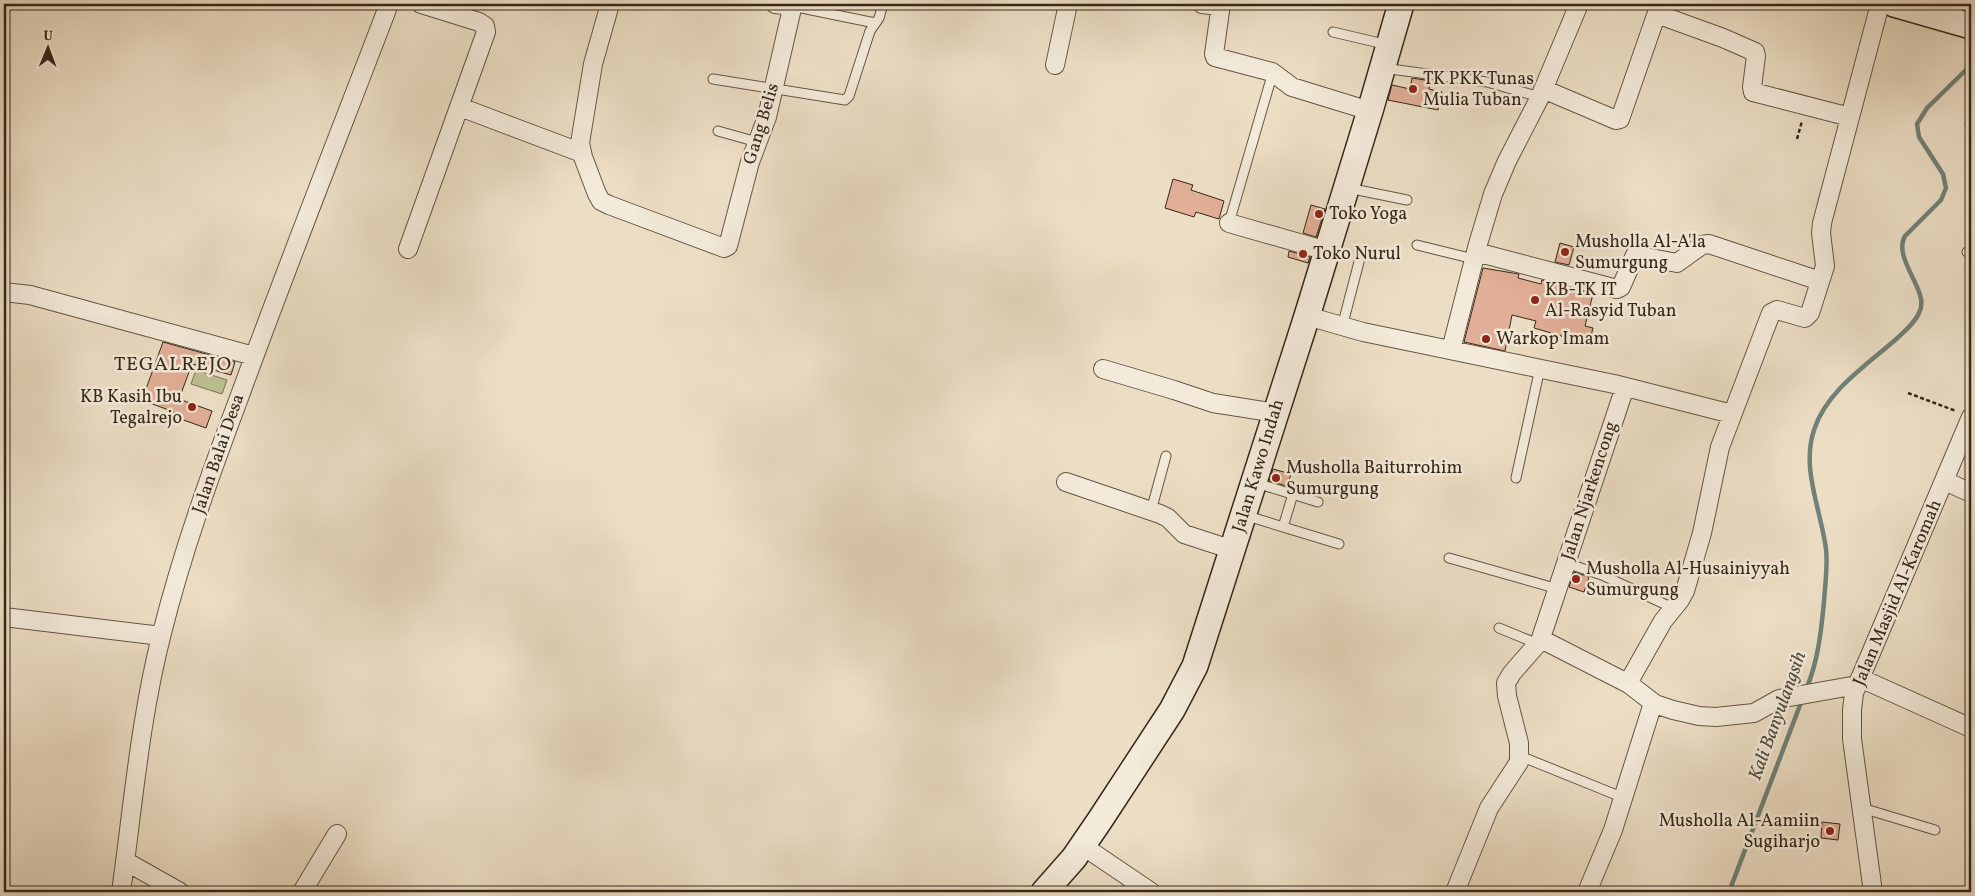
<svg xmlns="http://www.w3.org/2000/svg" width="1975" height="896" font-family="Vollkorn,serif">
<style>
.pitch{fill:#bcc092;stroke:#797455}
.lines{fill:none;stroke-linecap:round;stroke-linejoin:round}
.stream{stroke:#718178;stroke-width:4.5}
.building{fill:#e1ae97;stroke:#362818}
.lane-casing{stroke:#645643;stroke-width:11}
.street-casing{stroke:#645643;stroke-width:20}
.secondary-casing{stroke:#362818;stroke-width:28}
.path{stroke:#362818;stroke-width:2.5;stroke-dasharray:4 2.5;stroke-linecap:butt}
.lane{stroke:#f3ead9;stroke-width:9}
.street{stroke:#f3ead9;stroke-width:18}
.secondary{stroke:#f3ead9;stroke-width:25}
.poi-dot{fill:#8f2418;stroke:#f3ead9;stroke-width:2}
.labels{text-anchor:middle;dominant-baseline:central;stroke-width:5;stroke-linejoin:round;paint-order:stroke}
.poi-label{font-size:18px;fill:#362818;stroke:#f3ead9;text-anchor:start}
.street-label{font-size:18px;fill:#362818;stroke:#f3ead9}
.water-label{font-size:19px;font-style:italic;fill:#4f4d40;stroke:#f3ead9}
.quarter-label{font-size:20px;letter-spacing:1px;fill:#362818;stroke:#f3ead9}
</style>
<rect width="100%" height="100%" fill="#ecdec5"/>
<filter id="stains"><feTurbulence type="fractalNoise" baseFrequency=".004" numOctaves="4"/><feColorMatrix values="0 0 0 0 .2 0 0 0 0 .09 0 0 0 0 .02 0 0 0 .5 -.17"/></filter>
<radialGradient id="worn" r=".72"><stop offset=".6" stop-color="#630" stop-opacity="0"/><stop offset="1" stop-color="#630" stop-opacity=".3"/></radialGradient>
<path class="pitch" d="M196,370L227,380L222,394L191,384Z"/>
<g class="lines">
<path class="stream" d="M1806,690C1818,661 1821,633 1824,602C1825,584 1828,566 1826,549C1821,510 1801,469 1814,430C1826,392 1865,366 1894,341C1903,333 1914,324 1919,313C1922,307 1922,301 1920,295C1915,277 1895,253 1905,236L1941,200L1946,188L1943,174L1919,137L1917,124L1927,108L1971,65
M1729,892L1802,700"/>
</g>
<path class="building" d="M1412,78L1431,81L1429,89L1442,92L1438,110L1388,100L1392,85L1410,89Z
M1173,179L1193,185L1191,190L1224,201L1219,219L1196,212L1194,217L1165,208Z
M1311,205L1325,209L1316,237L1303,233Z
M1560,243L1574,247L1569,265L1555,262Z
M1289,251L1310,257L1308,263L1288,257Z
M1483,268L1519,274L1518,278L1541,284L1542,280L1593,294L1585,326L1593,328L1589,344L1534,328L1536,321L1512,315L1505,351L1464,342Z
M163,342L235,362L231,375L192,364L179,399L212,411L206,428L172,416L174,412L142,400Z
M1273,469L1291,474L1287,486L1269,481Z
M1574,572L1589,577L1584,592L1569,587Z
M1822,822L1840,824L1838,840L1821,838Z"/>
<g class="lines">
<g class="lane-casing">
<path id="lane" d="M792,6L875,23
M1333,32L1388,45
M1383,68L1487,82L1540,97
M713,79L845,100L849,96L870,31L879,18L883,4
M1970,125H1971
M718,131L757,142
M1348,188L1407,200
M1229,223L1273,72
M1417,245L1474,259
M1967,252L1971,253
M1342,327L1360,258
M1516,478L1540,368
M1256,483L1318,502
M1151,511L1166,456
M1244,515L1339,544
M1283,527L1293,494
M1449,558L1558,589
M1566,563L1602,575L1673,608
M1499,628L1538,644
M1520,756L1624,798
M1862,808L1935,830"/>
</g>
<g class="street-casing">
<path id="street" d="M610,4L593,64L580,143L583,157L597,194L601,201L609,205L724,248L728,246L750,162L767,117L793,4
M775,4L792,6
M1202,4L1220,6
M1221,4L1214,54L1215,57L1272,72L1292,87L1370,111
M1657,14L1723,38L1755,52L1756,56L1752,87L1753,92L1850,117
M1055,65L1068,4
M1543,89L1616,120L1620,119L1660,4
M460,107L582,153
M1229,223L1327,251
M408,249L486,32L485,26L479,22L421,4
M1476,252L1617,289L1621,287L1635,255L1677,263L1702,245L1709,244L1820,281
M4,292L30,295L254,356
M1307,316L1363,332L1614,384L1732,414
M1451,350L1478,244L1493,194L1507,161L1540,97L1579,4
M1103,369L1174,390L1213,403L1276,413
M1945,481L1971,493
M1066,482L1160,514L1168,518L1184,534L1233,550
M4,617L161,636
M1541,639L1629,684L1655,704L1673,710L1699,716L1716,717L1754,713L1779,699L1857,685
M1860,678L1971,728
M1628,683L1663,621L1680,600L1685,591L1702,533L1720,447L1771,313L1777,310L1805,318L1810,313L1825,266L1821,233L1822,223L1880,4
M1083,846L1151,892
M125,861L180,892
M121,892C133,806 140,718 162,633C182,553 210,475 239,398C287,266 339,135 389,4
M302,892L337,834
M1455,892L1489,808L1519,762V743L1507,696L1506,683L1512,673L1540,641L1625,387
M1587,892L1613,830L1653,703
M1873,892L1852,739V710L1854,693L1971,417"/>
</g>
<g class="secondary-casing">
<path id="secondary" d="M1894,4L1971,26
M1044,892L1074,858L1100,820L1172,710L1195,666L1307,316L1370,111L1401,4"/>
</g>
<path class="path" d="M1797,139L1802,121
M1908,393L1956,411"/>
<use href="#lane" class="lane"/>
<use href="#street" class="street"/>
<use href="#secondary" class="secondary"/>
</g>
<g class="poi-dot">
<circle cx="1413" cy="89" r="5"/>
<circle cx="1319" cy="214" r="5"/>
<circle cx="1565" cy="252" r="5"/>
<circle cx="1303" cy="254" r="5"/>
<circle cx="1535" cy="300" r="5"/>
<circle cx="1486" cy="339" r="5"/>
<circle cx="192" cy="407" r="5"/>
<circle cx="1276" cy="478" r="5"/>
<circle cx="1576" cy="579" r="5"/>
<circle cx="1830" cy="831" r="5"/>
</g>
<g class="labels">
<g class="poi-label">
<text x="1423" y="79">TK PKK Tunas<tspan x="1423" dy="21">Mulia Tuban</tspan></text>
<text x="1329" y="214">Toko Yoga</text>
<text x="1575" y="242">Musholla Al-A'la<tspan x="1575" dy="21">Sumurgung</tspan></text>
<text x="1313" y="254">Toko Nurul</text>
<text x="1545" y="290">KB-TK IT<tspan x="1545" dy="21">Al-Rasyid Tuban</tspan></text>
<text x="1496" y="339">Warkop Imam</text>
<text x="182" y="397" text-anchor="end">KB Kasih Ibu<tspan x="182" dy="21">Tegalrejo</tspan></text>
<text x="1286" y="468">Musholla Baiturrohim<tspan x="1286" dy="21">Sumurgung</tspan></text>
<text x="1586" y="569">Musholla Al-Husainiyyah<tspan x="1586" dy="21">Sumurgung</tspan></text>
<text x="1820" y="821" text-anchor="end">Musholla Al-Aamiin<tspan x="1820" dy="21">Sugiharjo</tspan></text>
</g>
<g class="street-label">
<text transform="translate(762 124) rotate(-73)">Gang Belis</text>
<text transform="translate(219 454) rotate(-71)">Jalan Balai Desa</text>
<text transform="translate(1259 466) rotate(-73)">Jalan Kawo Indah</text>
<text transform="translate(1590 491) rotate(-72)">Jalan Njarkencong</text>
<text transform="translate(1898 593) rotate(-67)">Jalan Masjid Al-Karomah</text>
</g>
<g class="water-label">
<text transform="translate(1778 716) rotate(-70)">Kali Banyulangsih</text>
</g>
<g class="quarter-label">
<text x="173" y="365">TEGALREJO</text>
</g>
</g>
<rect width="1975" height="896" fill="none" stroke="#ecdec5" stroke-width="20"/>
<rect x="5" y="5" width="1965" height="886" fill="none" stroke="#362818" stroke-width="2.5"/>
<rect x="10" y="10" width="1955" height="876" fill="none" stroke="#362818"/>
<g transform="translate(48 48) rotate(1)" stroke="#f3ead9" stroke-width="4" paint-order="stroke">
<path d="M0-4L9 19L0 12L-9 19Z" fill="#362818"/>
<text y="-8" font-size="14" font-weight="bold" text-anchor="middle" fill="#362818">U</text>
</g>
<rect width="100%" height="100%" filter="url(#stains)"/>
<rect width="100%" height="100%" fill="url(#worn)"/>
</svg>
